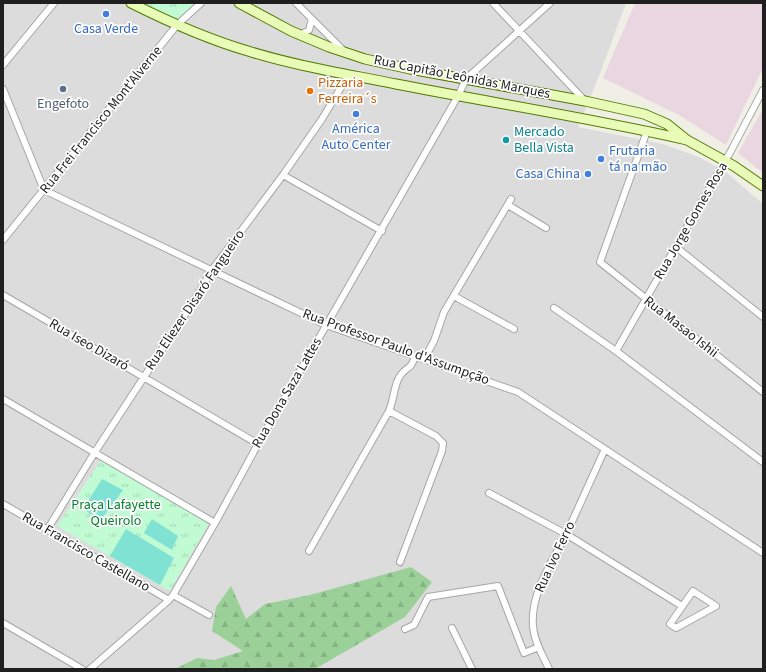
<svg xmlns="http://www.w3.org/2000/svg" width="766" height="672" font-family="'Source Sans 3',sans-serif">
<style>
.residential{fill:#dddcdc}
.industrial{fill:#e9d6e1}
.forest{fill:url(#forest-firs)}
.park{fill:url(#park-tufts)}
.pitch{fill:#80e2d3}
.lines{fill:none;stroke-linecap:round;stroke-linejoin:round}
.minor-casing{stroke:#a6a6a6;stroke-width:8}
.secondary-casing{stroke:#517a01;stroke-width:11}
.minor{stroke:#fff;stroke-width:6}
.secondary{stroke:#e8fcb7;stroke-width:9}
.shop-dot{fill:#3f7fe0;stroke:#fff;stroke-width:1.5}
.service-dot{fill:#5c6f8a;stroke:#fff;stroke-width:1.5}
.food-dot{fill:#e8710a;stroke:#fff;stroke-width:1.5}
.culture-dot{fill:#0f9aa8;stroke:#fff;stroke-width:1.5}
.labels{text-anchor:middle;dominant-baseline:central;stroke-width:3.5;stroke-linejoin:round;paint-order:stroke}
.shop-label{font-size:14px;fill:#366cbe;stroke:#fff}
.street-label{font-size:14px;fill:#1f1f1f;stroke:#fff}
.food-label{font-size:14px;fill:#c56008;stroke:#fff;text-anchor:start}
.service-label{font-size:14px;fill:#4e5e75;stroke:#fff}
.culture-label{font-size:14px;fill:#0d838f;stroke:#fff;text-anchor:start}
.park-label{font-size:14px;fill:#08822e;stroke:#fff}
</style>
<defs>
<pattern id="forest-firs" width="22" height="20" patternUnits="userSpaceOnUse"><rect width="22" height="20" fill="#9bd198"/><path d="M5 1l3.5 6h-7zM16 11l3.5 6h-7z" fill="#85b383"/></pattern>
<pattern id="park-tufts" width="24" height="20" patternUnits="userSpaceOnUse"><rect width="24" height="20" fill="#c0fbd3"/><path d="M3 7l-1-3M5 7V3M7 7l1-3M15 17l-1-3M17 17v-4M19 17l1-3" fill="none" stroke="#a5d7b5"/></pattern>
</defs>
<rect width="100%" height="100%" fill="#f0efe5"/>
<path class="residential" d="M3,3H626L599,76L578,127L663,144L701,158L727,173L763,204V669H3Z"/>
<path class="industrial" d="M635,3H763V68L726,145L679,115L603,78Z
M763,109V173L738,153Z"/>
<path class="forest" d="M411,567L432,582L405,617L315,669H175L197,658L214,660L243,651L212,631L216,607L231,586L246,619L265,604L310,595Z"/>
<path class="park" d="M144,3H195L178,19Z
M103,457L209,523L170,591L57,526Z"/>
<path class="pitch" d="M102,479L123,490L101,520L83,509Z
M152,519L178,536L172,550L144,533Z
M126,529L174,558L160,585L110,556Z"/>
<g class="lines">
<g class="minor-casing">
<path id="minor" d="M296,3L343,50
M493,3L585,101
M300,35L309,30L312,19
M3,65L54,3
M3,89L44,190L326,325L518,392L763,553
M647,131L600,262L763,392
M283,175L382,231
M508,205L546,228
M3,240L177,25L201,3
M676,247L763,317
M3,295L258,444
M454,296L514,329
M554,308L616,351L763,462
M616,351L732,149L763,90
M424,359L434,341L444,312L511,199
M3,399L215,523
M389,411L436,436L443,443L442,451L400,562
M489,493L566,534L682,606
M3,504L169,600
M47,530L95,452L195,299L212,270L283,175L322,119L349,74
M309,551L389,411C394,400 394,384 400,376C406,366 411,371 415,356
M693,591L716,606L676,628L670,624Z
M173,595L209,615
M3,623L82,669
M452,628L472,669
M405,629L414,625L428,597L498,586L524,653L539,647
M90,669L169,600L173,595L215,523L258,444L458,96L466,79L550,3
M549,669C543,656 534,641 533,626C530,593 553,561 567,532C580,505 592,477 605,449"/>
</g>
<g class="secondary-casing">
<path id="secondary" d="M131,3C169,22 207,39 248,51C296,66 347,74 396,84C493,103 591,118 687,140
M239,3L291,31L329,47L365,59L410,69L585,101L644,114L667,124L687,140L734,166L763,186"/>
</g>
<use href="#minor" class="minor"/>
<use href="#secondary" class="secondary"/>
</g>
<g class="shop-dot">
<circle cx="106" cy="14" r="4"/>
<circle cx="356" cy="114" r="4"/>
<circle cx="601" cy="159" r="4"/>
<circle cx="588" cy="174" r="4"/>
</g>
<circle class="service-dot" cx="63" cy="89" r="4"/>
<circle class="food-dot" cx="310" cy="91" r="4"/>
<circle class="culture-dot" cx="506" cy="140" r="4"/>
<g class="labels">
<g class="shop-label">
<text x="106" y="29">Casa Verde</text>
<text x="356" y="129">América<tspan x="356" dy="16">Auto Center</tspan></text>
<text x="609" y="151" text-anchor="start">Frutaria<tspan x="609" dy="16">tá na mão</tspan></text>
<text x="580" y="174" text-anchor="end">Casa China</text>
</g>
<g class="street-label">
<text transform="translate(462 77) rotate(11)">Rua Capitão Leônidas Marques</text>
<text transform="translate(101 120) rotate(-51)">Rua Frei Francisco Mont'Alverne</text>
<text transform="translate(691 221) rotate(-60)">Rua Jorge Gomes Rosa</text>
<text transform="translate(195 300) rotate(-56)">Rua Eliezer Disaró Fangueiro</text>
<text transform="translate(681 327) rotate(38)">Rua Masao Ishii</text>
<text transform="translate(89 345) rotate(30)">Rua Iseo Dizaró</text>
<text transform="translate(396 347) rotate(20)">Rua Professor Paulo d'Assumpção</text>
<text transform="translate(287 393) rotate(-60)">Rua Dona Saza Lattes</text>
<text transform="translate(86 552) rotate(30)">Rua Francisco Castellano</text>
<text transform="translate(555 557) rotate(-65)">Rua Ivo Ferro</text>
</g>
<g class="food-label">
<text x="318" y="83">Pizzaria<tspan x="318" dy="16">Ferreira´s</tspan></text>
</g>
<g class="service-label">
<text x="63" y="104">Engefoto</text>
</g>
<g class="culture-label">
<text x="514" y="132">Mercado<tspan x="514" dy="16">Bella Vista</tspan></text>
</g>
<g class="park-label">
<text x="116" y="505">Praça Lafayette<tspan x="116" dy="16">Queirolo</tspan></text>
</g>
</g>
<rect width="766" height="672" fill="none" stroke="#1f1f1f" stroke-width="8"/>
</svg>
